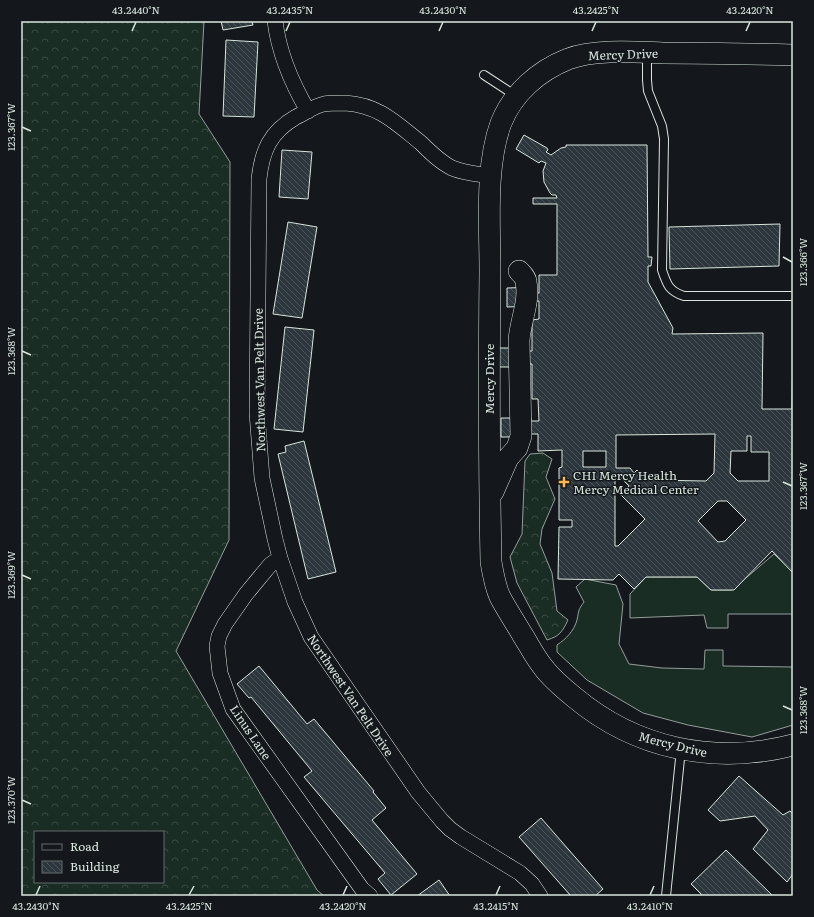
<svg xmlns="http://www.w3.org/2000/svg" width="814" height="917" font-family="Literata,serif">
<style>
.grass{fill:#1a2d24;stroke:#939e99}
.forest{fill:url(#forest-crowns);stroke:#939e99;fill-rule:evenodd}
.building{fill:url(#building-back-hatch);stroke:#d8e6dc;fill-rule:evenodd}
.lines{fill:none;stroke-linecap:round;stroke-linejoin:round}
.lane-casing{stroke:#d8e6dc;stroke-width:10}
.street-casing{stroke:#d8e6dc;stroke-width:16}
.secondary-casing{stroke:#d8e6dc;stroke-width:22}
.lane{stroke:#14181c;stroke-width:8}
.street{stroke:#14181c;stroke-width:15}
.secondary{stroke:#14181c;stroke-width:21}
.ticks{fill:none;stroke:#d8e6dc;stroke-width:1.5}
.poi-dot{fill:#ffb74d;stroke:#14181c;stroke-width:1.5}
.labels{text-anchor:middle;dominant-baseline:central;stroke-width:3;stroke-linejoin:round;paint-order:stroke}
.street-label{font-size:12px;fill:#d8e6dc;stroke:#14181c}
.poi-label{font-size:12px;fill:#d8e6dc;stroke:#14181c;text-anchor:start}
.neatline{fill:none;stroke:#d8e6dc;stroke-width:1.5}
.ticks-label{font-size:10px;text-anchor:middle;fill:#d8e6dc}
</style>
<defs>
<pattern id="forest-crowns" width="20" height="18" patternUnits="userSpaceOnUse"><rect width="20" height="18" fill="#1a2d24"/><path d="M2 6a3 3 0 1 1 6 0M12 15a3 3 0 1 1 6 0" fill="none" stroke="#3b4b43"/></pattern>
<pattern id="building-back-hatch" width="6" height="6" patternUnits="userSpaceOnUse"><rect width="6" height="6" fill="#2c363c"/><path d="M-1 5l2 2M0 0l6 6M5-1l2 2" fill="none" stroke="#4a5358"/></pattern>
</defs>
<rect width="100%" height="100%" fill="#14181c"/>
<path class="grass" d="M774,554L793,572V614H728V628H707L704,615L630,618V594L646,577H697L711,590H732Z
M585,579L616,585L623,604L619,644L629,664L662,668L704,669L705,650H723V666L793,667V725L752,737L688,725L643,713L587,680L557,652V645C566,639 574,631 577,620C579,610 578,610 584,602L576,587Z"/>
<path class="forest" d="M21,21H204L199,114L230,162L229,540L176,651L317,890L324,896H21ZM35,832H163V882H35Z
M543,453L552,459L546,477L555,499L542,529L540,544L552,573L557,611L568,620C562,632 560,636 547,640L517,583L510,557L522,534L525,461L530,454Z"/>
<path class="building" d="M221,21H252L253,25L223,30Z
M226,40L258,42L254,117L223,116Z
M524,135L547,148L548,150L546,152L551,155L561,148L566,147V145H647L648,257H652L651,266H648V282L673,328L672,334L763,333L762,409H792L793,341V573L772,551L734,590H711L697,577H646L634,589L619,574L613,580L558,579L559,527H572V520H559V468L562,467V450L538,451V434H531V437H501V418H531V421H539L538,399H532V364H529V367H499V348H529V351H532V320L539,319V301H536V306L507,307V288L536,287V293H539V275H557V204H533V198H557L556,195H552L550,193L544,182L543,171L546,163L541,161L539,163L516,149ZM715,434L714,473L706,481L647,480L637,470L634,473L630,468H616V435ZM747,436H751V452H769V481H738L730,473L731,451H747ZM583,451H606V467H583ZM615,477H620L629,486L620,494L645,519L618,546H615ZM718,501H727L746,520L725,541L718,542L698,521Z
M282,150L312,152L308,199L279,197Z
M288,222L317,227L302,318L273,314Z
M780,224L779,266L670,269L669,227Z
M285,327L314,330L303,432L274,429Z
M304,441L336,572L308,579L278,454L286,452L285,446Z
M259,666L307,724L314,719L374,791L373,792L386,808L372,820L417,874L391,895L378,879L385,873L304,777L312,771L251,697L249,698L237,684Z
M739,776L783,815L790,811L793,814V874L787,882L753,849L768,830L755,816L720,821L708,810Z
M541,818L603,889L595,896H571L519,837Z
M726,850L773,896H703L691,884Z
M439,880L450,896H417Z"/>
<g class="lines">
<g class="lane-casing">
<path id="lane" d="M647,53V80L648,91L662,126L664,139L662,270C667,285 669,291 684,296H793
M484,75L516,96
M666,896L681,749"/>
</g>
<g class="street-casing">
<path id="street" d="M275,21C279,54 291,82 308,111
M490,176C477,174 464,173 452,168C440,162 430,152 421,143C396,123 379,105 345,103C338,103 330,103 324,104C314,106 305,113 296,117C270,132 262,151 259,179L257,413L262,478L275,539L280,558L295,602L311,637L418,792L442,821L450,829L461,837L520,873L532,884L540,896
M280,558L270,565L246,594L225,624L219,636L217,646L220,673L233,709L362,889L370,896"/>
</g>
<g class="secondary-casing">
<path id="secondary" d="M793,55C750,54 706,53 663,53C634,52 595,49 568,59C538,71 513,93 501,123C485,166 490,225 490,271C489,368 489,465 491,562C493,574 495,586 500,597C507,610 515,622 522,634C529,645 535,657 543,667C551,678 563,688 574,697C636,749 714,765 793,745
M493,492L508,458L517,448L521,436L519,341C520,321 530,302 526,282C526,278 522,274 519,271"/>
</g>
<use href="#lane" class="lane"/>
<use href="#street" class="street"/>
<use href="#secondary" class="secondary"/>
</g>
<path class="ticks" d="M132,31L136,22M286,31L290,22M439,31L443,22M592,31L596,22M746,31L750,22M22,127L31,131M783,257L792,262M22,351L31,355M783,482L792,486M22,575L31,579M783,706L792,710M22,800L31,804M36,895L40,886M189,895L194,886M343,895L347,886M496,895L500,886M650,895L654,886"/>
<path class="poi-dot" d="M562 476h4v4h4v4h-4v4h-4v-4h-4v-4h4z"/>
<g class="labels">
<g class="street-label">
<text transform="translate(623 54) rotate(-2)">Mercy Drive</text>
<text transform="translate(489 379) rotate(-90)">Mercy Drive</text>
<text transform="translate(259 380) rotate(-91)">Northwest Van Pelt Drive</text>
<text transform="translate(351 695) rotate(56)">Northwest Van Pelt Drive</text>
<text transform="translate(251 732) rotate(56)">Linus Lane</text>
<text transform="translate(673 744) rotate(14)">Mercy Drive</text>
</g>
<g class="poi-label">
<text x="573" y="475">CHI Mercy Health<tspan x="573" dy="14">Mercy Medical Center</tspan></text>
</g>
</g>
<rect width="814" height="917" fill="none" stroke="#14181c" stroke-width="44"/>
<rect x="34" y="831" width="130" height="52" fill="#14181c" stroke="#626a69"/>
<rect x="42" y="844" width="20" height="6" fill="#14181c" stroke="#626a69"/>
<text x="70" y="851" font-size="12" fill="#d8e6dc">Road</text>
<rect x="42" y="861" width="20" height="12" fill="url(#building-back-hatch)" stroke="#626a69"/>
<text x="70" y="871" font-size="12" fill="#d8e6dc">Building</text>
<rect x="22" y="22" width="770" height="873" class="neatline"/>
<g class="ticks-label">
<text x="136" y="14">43.2440°N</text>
<text x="290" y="14">43.2435°N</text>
<text x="443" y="14">43.2430°N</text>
<text x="596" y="14">43.2425°N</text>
<text x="750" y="14">43.2420°N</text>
<text transform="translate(11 127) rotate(-90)" y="4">123.367°W</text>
<text transform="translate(803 262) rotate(-90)" y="4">123.366°W</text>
<text transform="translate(11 351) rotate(-90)" y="4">123.368°W</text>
<text transform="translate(803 486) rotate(-90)" y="4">123.367°W</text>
<text transform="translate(11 575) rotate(-90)" y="4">123.369°W</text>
<text transform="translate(803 710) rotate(-90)" y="4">123.368°W</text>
<text transform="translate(11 800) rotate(-90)" y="4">123.370°W</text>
<text x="36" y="910">43.2430°N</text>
<text x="189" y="910">43.2425°N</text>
<text x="343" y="910">43.2420°N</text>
<text x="496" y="910">43.2415°N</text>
<text x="650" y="910">43.2410°N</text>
</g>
</svg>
